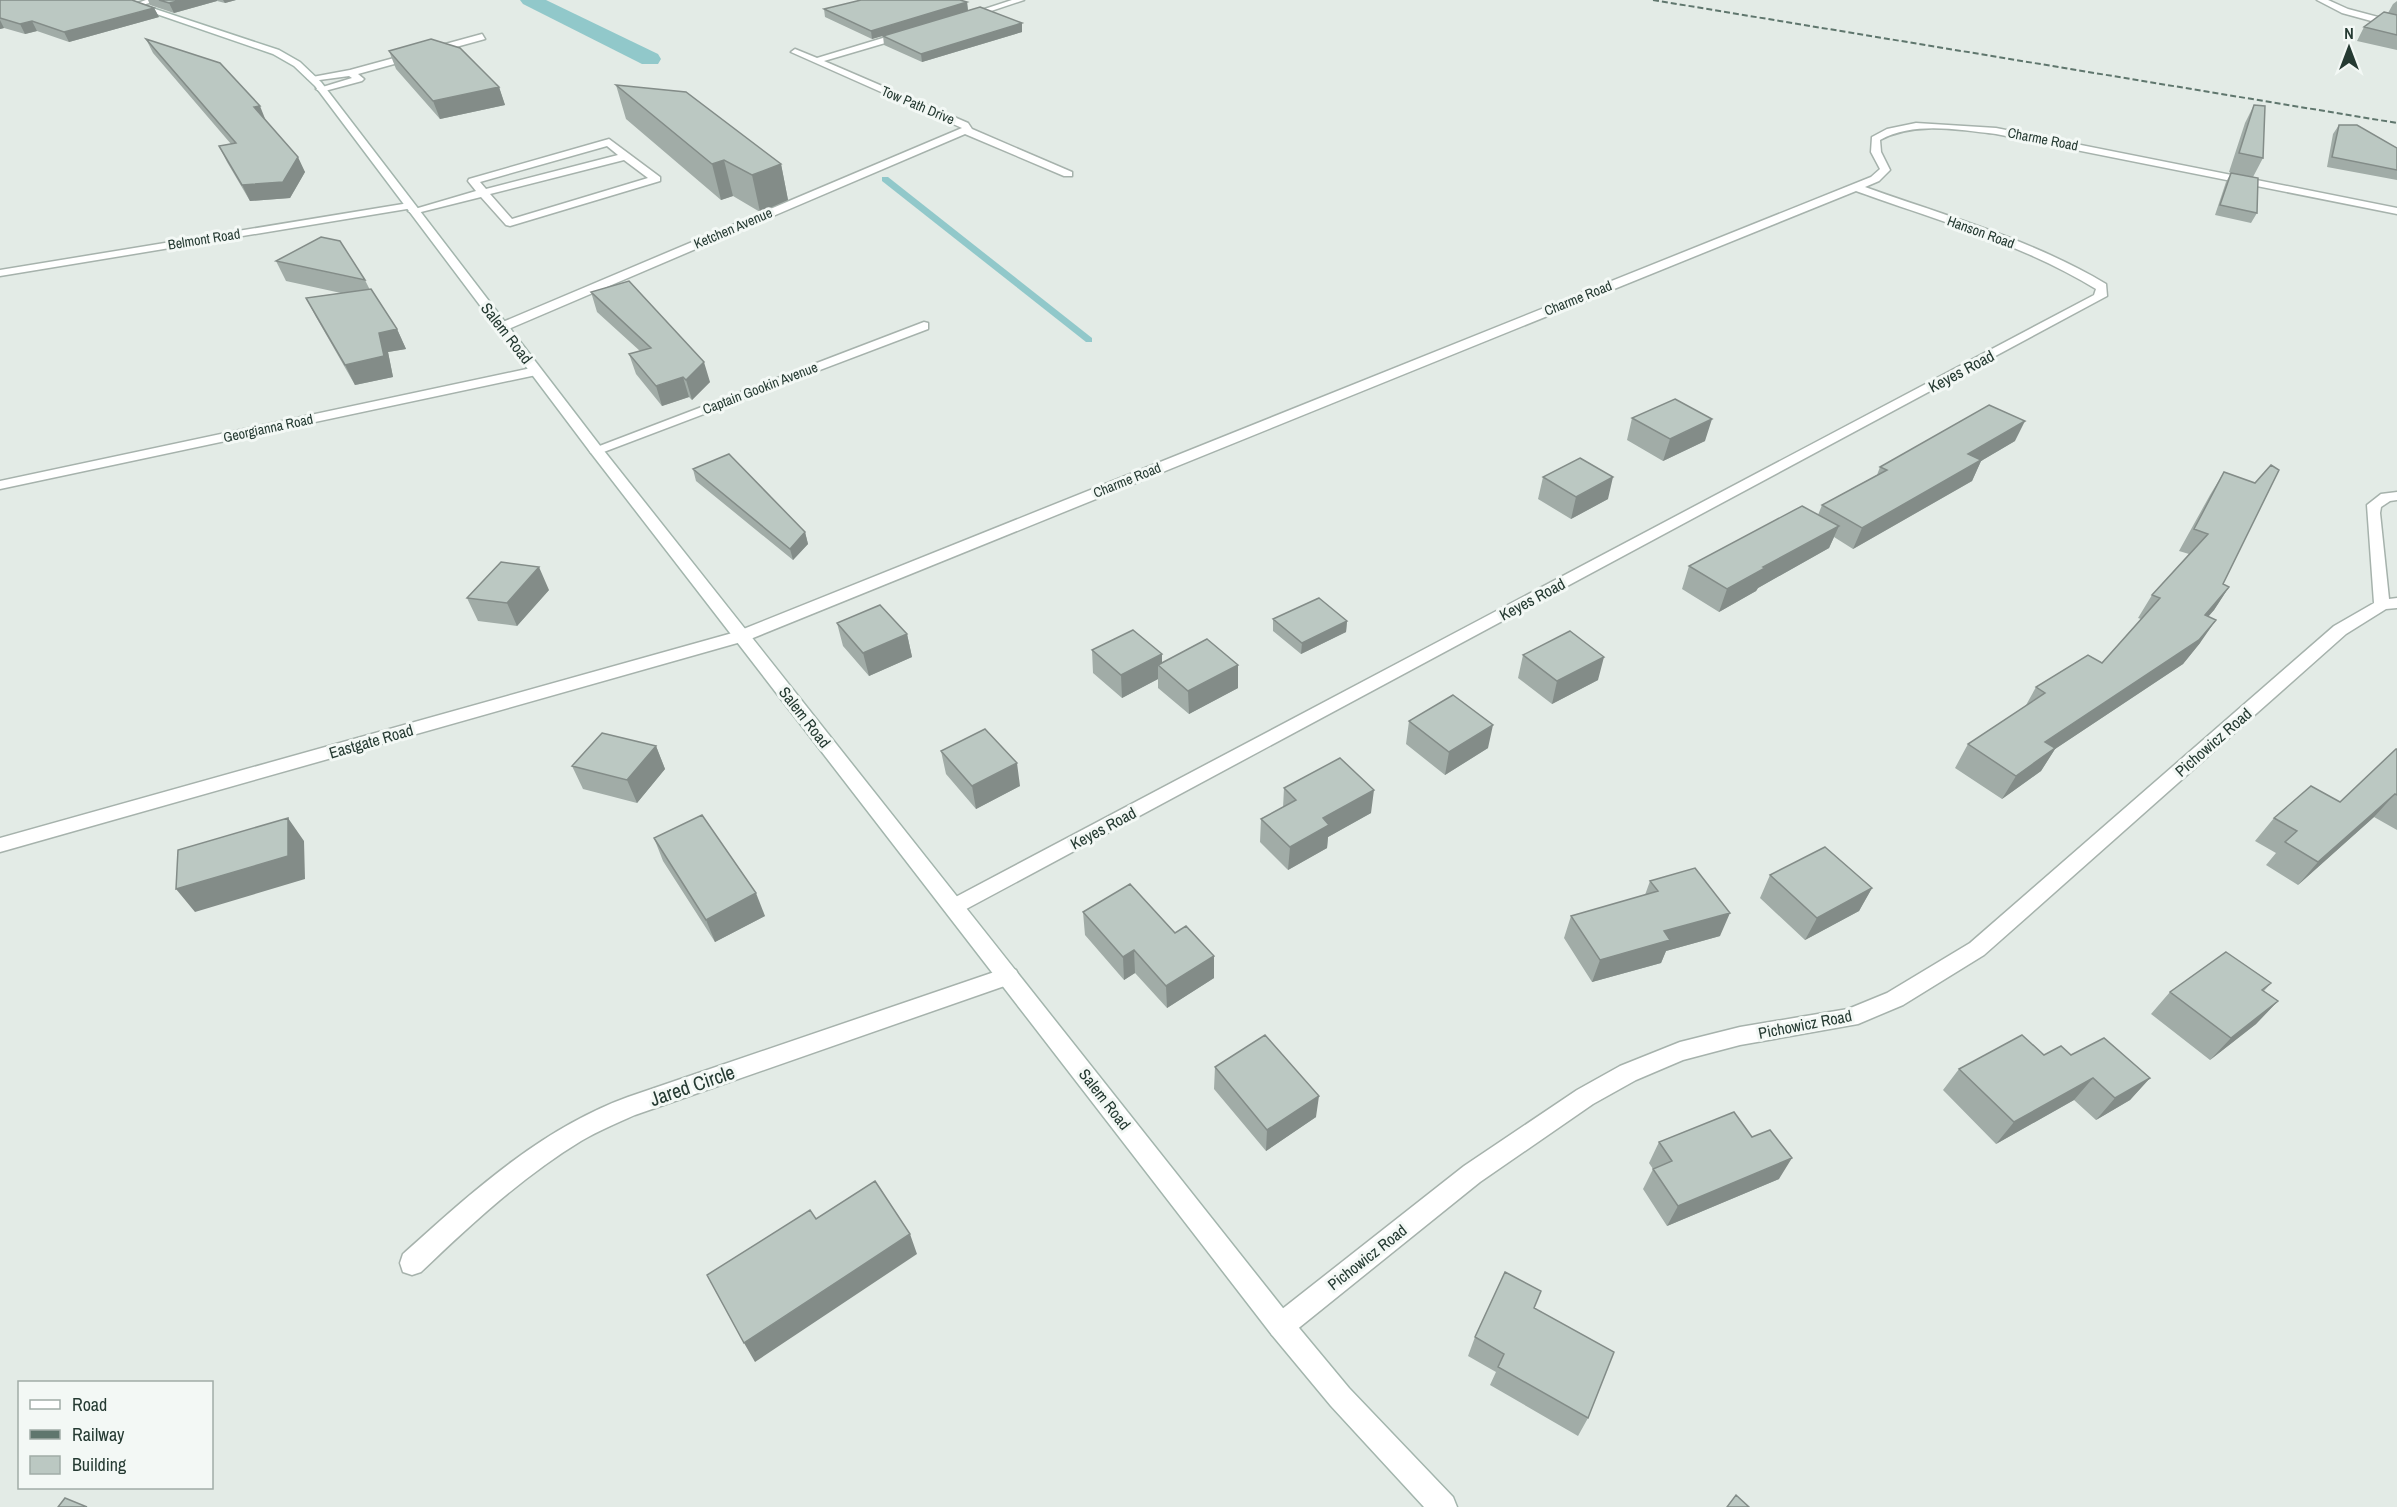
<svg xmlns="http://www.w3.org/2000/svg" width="2397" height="1507" font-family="'Archivo Narrow',sans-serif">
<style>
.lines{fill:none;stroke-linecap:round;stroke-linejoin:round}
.stream{fill:#91c8ca;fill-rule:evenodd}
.canal{fill:#91c8ca;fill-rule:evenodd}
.lane-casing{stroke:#a6b2ac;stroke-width:3}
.street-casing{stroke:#a6b2ac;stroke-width:3}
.secondary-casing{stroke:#a3b5ad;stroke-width:3}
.lane{fill:#fff;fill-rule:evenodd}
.street{fill:#fff;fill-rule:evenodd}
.secondary{fill:#fff;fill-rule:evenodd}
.rail{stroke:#5f766d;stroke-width:2;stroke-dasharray:6 3;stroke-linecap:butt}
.wall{fill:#a1aca7}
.shaded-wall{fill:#838c88}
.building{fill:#bbc8c2;stroke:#838c88;stroke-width:1.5}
.labels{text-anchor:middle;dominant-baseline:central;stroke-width:6;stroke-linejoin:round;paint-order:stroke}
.far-street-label{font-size:14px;fill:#253a32;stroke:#f3f8f5}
.street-label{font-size:16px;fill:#253a32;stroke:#f3f8f5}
.near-street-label{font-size:20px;fill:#253a32;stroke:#f3f8f5}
</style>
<rect width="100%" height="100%" fill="#e3ebe6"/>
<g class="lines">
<path class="stream" d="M882,177H888L1092,338V342H1086L882,181Z"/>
<path class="canal" d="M520,0H546L658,54L661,59L658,64H642L523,4Z"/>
<g class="lane-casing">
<path id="lane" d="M482,34L485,39L358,74L364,79L362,81L321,92L316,89L352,78L349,76L312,81L307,78L350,70Z
M609,139L660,177V181L510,226L506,225L481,197L413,214L408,211L476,191L468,181L469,179ZM607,146L618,155L486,189L480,182ZM624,160L648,178L512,219L490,194Z"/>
</g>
<g class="street-casing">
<path id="street" d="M146,0H159L136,7L132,5Z
M1012,0H1024L967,19L960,17Z
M2317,0H2328L2348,9L2397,22V28L2342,13Z
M906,31L909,36L824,61L968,123L972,129L1072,172V176H1064L965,134L506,330H498V324L962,128L791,52L795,49L817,58Z
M1916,123L1996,128L2397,208V214L1996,134C1958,130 1915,121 1880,140L1881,152L1890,170L1879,181L1865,187C1946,216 2033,240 2106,284L2107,296L955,915L948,913L945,907L948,901L2094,295L2096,289C2023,244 1936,220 1856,191L748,640L0,852V838L736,632L1871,177L1880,169L1871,152L1872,137L1887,129Z
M409,203L413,204V208L0,276V270Z
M924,322L928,323V329L601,453H591L589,450Z
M536,367L542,371L541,374L0,489V481Z
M2397,492V500L2390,501L2381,507L2380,513L2389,599L2397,598V608L2386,609L2346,634L1984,955L1903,1005L1858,1024L1740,1045L1683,1060L1636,1080L1593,1104L1480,1182L1290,1335L1281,1339L1272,1335L1268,1326L1272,1317L1464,1166L1577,1090L1620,1066L1680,1042L1740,1027L1848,1009L1887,993L1970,943L2334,626L2374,603L2367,505L2381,494Z
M1009,967L1016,970L1019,976L1016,982L635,1115C617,1123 598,1131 581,1141C522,1177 471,1224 421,1272L412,1275L403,1272L400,1263L403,1254C471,1193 540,1129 628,1097Z"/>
</g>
<g class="secondary-casing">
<path id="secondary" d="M116,0H128L279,50L300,62L321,82L601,447L1290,1317L1349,1388L1453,1497L1457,1507H1424L1331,1406L1272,1335L591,453L315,86L294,66L273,54Z"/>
</g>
<use href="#lane" class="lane"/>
<use href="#street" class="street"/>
<use href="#secondary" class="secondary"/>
<path class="rail" d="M1653,0L2397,123"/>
</g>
<path class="wall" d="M0,0L154,8L159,17L69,42L37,31L25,34L4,28L0,29Z
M148,0H236L225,3L217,1L174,13L150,5Z
M2397,1V50L2357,41L2364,27L2388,13L2393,4Z
M967,2L968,11L872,39L825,17L824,9Z
M1022,23V32L922,62L884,45L883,36Z
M146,39L266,121L305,172L290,198L250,201L227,162L219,146L231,144L153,53Z
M389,51L499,87L505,105L440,119L396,69Z
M616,85L781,164L788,200L760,212L733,196L721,200L626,119Z
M2254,105L2263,158L2253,177L2257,213L2251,223L2215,215L2226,182L2231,173L2229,172L2245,123Z
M2339,125L2397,148V180L2327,167L2333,134Z
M276,261L365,280L370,290L397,329L406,349L388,352L393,377L355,385L316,317L306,298L341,293L286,281Z
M591,292L710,382L692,400L689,397L662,406L636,374L629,354L640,351L597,312Z
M1632,418L1705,441L1663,461L1627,440Z
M2015,441L1981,461L1972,481L1853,549L1834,537L1829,548L1758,588L1756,591L1719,612L1682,589L1689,566L1818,515L1822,505L1877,475L1880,467Z
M693,469L805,532L808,544L793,560L696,481Z
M2224,472L2223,584L2229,587L2214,610L2208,617L2200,643L2183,664L2055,749L2041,771L2002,799L1955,768L1968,744L2025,707L2036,687L2102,663L2141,619L2138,618L2152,595L2189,554L2179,551L2210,495Z
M1543,477L1608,499L1571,519L1538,499Z
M549,590L517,626L478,621L467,598Z
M1273,619L1347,621L1346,632L1301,654L1273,631Z
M837,623L907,634L912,657L869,676L843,646Z
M1092,650L1162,654V663L1238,688L1189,714L1158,688V679L1122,698L1093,673Z
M1523,655L1598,680L1552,704L1518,678Z
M1409,721L1488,748L1445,775L1406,744Z
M656,746L665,769L637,803L583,789L572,766Z
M2397,749V830L2374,817L2298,885L2266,865L2276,853L2255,841L2274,818L2340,802Z
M941,751L1020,786L976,809L946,774Z
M1284,788L1371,813L1328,837L1327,848L1288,870L1260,842L1261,819L1283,808Z
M654,838L765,916L715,942L663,861Z
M1770,875L1872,888L1859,911L1805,940L1760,898Z
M1650,881L1720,936L1666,951L1661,963L1592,982L1564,938L1571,916L1645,895Z
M1083,912L1175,933L1214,956V978L1167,1008L1135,973L1124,980L1085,935Z
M2271,983L2264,991L2278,1001L2256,1024L2210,1060L2151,1014L2170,992Z
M2044,1055H2071L2150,1078L2130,1100L2096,1120L2074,1100L1996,1144L1943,1090L1959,1069Z
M1215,1067L1316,1117L1266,1151L1214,1089Z
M1659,1142L1779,1179L1667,1226L1643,1189L1653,1169L1649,1163Z
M1534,1308L1588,1418L1578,1436L1490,1385L1496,1372L1468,1356L1475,1337Z"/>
<path class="shaded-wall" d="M182,0H217V1L174,13L169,3Z
M223,0H236L225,3Z
M967,2L968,11L872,39L871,31Z
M154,8L159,17L69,42L64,32Z
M0,20L4,28L0,29Z
M32,21L37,31L25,34L20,24Z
M1022,23V32L922,62L921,54Z
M499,87L505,105L440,119L433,101Z
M260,106L266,121L254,107Z
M298,157L305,172L290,198L250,201L242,185Z
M724,160L733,196L721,200L712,164Z
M781,164L788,200L760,212L752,175Z
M397,329L406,349L388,352L393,377L355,385L345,365L379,333Z
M704,362L710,382L692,400L686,380Z
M683,377L689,397L662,406L656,386Z
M1712,419L1705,441L1663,461L1670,439Z
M2025,421L2015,441L1981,461L1972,481L1853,549L1862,528L1968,454Z
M1613,477L1608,499L1571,519L1576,497Z
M1839,526L1829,548L1758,588L1756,591L1719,612L1727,589L1763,567Z
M805,532L808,544L793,560L790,549Z
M539,567L549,590L517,626L507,603Z
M2229,587L2214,610L2189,638L2205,615Z
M2216,620L2200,643L2183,664L2055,749L2041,771L2002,799L2016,776L2045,742Z
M1347,621L1346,632L1301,654L1302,643Z
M907,634L912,657L869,676L863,653Z
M1162,654V669L1158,665V679L1122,698L1121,675Z
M1604,657L1598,680L1552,704L1557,681Z
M1238,665V688L1189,714L1188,691Z
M1493,725L1488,748L1445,775L1449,752Z
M656,746L665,769L637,803L627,780Z
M1017,763L1020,786L976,809L972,786Z
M1374,790L1371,813L1328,837L1327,848L1288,870L1290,847L1323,818Z
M2395,794L2374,817L2298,885L2318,862Z
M288,818L304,841L305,879L195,912L176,889Z
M1872,888L1859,911L1805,940L1817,918Z
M756,893L765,916L715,942L706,920Z
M1730,913L1720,936L1666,951L1661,963L1592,982L1600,960L1664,931Z
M1134,950L1135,973L1124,980L1123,957Z
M1214,956V978L1167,1008L1166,986Z
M2278,1001L2256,1024L2210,1060L2231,1038Z
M2093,1078L2074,1100L1996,1144L2014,1122Z
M2150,1078L2130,1100L2096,1120L2115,1098Z
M1319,1096L1316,1117L1266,1151L1267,1130Z
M1792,1158L1779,1179L1667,1226L1678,1206Z
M910,1234L917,1254L755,1362L744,1343Z"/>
<path class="building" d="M0,0H132L154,8L64,32L32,21L20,24L0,18Z
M159,0H182L169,3Z
M861,0H960L967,2L871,31L824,9Z
M980,7L1022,23L921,54L883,36Z
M2384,12L2397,15V35L2364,27Z
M146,39L220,63L260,106L254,107L298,157L283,182L242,185L219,146L236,143Z
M431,39L460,48L499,87L433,101L389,51Z
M616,85L686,92L781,164L752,175L724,160L712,164Z
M2254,105L2265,106L2263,158L2239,153Z
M2339,125H2357L2397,148V170L2332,157Z
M2231,173L2258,178L2257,213L2220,205Z
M321,237L340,241L365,280L276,261Z
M629,281L704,362L686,380L683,377L656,386L629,354L651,348L591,292Z
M371,289L397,329L379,333L384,356L345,365L306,298Z
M1675,399L1712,419L1670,439L1632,418Z
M1989,405L2025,421L1968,454L1981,460L1862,528L1822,505L1887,470L1880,467Z
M729,454L805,532L790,549L693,469Z
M1580,458L1613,477L1576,497L1543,477Z
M2271,465L2279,470L2223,584L2229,587L2205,615L2216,620L2199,640L2045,742L2055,748L2016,776L1968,744L2045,693L2036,687L2088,655L2102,663L2160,598L2152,595L2208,534L2194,529L2224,472L2255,483Z
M1802,506L1839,526L1763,567L1765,568L1727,589L1689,566Z
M501,562L539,567L507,603L467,598Z
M1319,598L1347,621L1302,643L1273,619Z
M880,605L907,634L863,653L837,623Z
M1133,630L1162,654L1121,675L1092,650Z
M1570,631L1604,657L1557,681L1523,655Z
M1207,639L1238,665L1188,691L1158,665Z
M1453,695L1493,725L1449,752L1409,721Z
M985,729L1017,763L972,786L941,751Z
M602,733L656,746L627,780L572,766Z
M2396,749H2397V795L2395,794L2318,862L2285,842L2297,831L2274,818L2311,786L2340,802Z
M1340,758L1374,790L1323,818L1329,825L1290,847L1261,819L1296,800L1284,788Z
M702,815L756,893L706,920L654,838Z
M288,818V856L176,889L178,850Z
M1825,847L1872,888L1817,918L1770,875Z
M1695,868L1730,913L1664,931L1670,940L1600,960L1571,916L1658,891L1650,881Z
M1130,884L1175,933L1186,926L1214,956L1166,986L1134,950L1123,957L1083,912Z
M2226,952L2271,983L2262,990L2278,1001L2231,1038L2170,992Z
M1265,1035L1319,1096L1267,1130L1215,1067Z
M2022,1035L2044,1055L2061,1046L2071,1055L2104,1038L2150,1078L2115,1098L2093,1078L2014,1122L1959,1069Z
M1734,1112L1752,1137L1770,1130L1792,1158L1678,1206L1653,1169L1672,1161L1659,1142Z
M875,1181L910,1234L744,1343L707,1275L810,1210L816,1219Z
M1505,1272L1541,1291L1534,1308L1614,1352L1588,1418L1498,1367L1504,1354L1475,1337Z
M1736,1495L1749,1507H1727Z
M65,1498L87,1507H58Z"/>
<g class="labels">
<g class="far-street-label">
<text transform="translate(918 105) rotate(23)">Tow Path Drive</text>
<text transform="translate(2043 139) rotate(11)">Charme Road</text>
<text transform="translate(733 228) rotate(-23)">Ketchen Avenue</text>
<text transform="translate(1981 232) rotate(20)">Hanson Road</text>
<text transform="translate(204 239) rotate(-9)">Belmont Road</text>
<text transform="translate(1578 298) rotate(-22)">Charme Road</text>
<text transform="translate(760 388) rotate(-21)">Captain Gookin Avenue</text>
<text transform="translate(268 428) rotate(-12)">Georgianna Road</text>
<text transform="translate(1127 480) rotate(-22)">Charme Road</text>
</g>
<g class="street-label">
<text transform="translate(507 333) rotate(52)">Salem Road</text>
<text transform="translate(1961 371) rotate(-28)">Keyes Road</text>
<text transform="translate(1532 599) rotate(-28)">Keyes Road</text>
<text transform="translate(805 717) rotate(52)">Salem Road</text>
<text transform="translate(371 741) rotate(-16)">Eastgate Road</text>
<text transform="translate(2213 742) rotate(-41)">Pichowicz Road</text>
<text transform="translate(1103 828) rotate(-28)">Keyes Road</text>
<text transform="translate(1805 1024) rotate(-11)">Pichowicz Road</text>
<text transform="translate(1105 1099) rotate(52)">Salem Road</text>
<text transform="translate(1367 1257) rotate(-38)">Pichowicz Road</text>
</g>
<g class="near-street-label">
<text transform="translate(692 1085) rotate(-19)">Jared Circle</text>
</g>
</g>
<rect x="18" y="1381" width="195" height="108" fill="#f3f8f5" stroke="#a1aca7" stroke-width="1.5"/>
<rect x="30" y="1400" width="30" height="9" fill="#ffffff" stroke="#a1aca7" stroke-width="1.5"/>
<text x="72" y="1411" font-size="18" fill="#253a32">Road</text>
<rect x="30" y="1430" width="30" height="9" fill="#5f766d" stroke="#a1aca7" stroke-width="1.5"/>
<text x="72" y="1441" font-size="18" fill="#253a32">Railway</text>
<rect x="30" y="1456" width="30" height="18" fill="#bbc8c2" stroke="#a1aca7" stroke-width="1.5"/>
<text x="72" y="1471" font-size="18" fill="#253a32">Building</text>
<g transform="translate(2349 48)" stroke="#f3f8f5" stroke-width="4.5" paint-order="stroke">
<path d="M0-4.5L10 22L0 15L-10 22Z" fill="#253a32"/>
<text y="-9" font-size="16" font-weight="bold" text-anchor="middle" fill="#253a32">N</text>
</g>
</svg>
